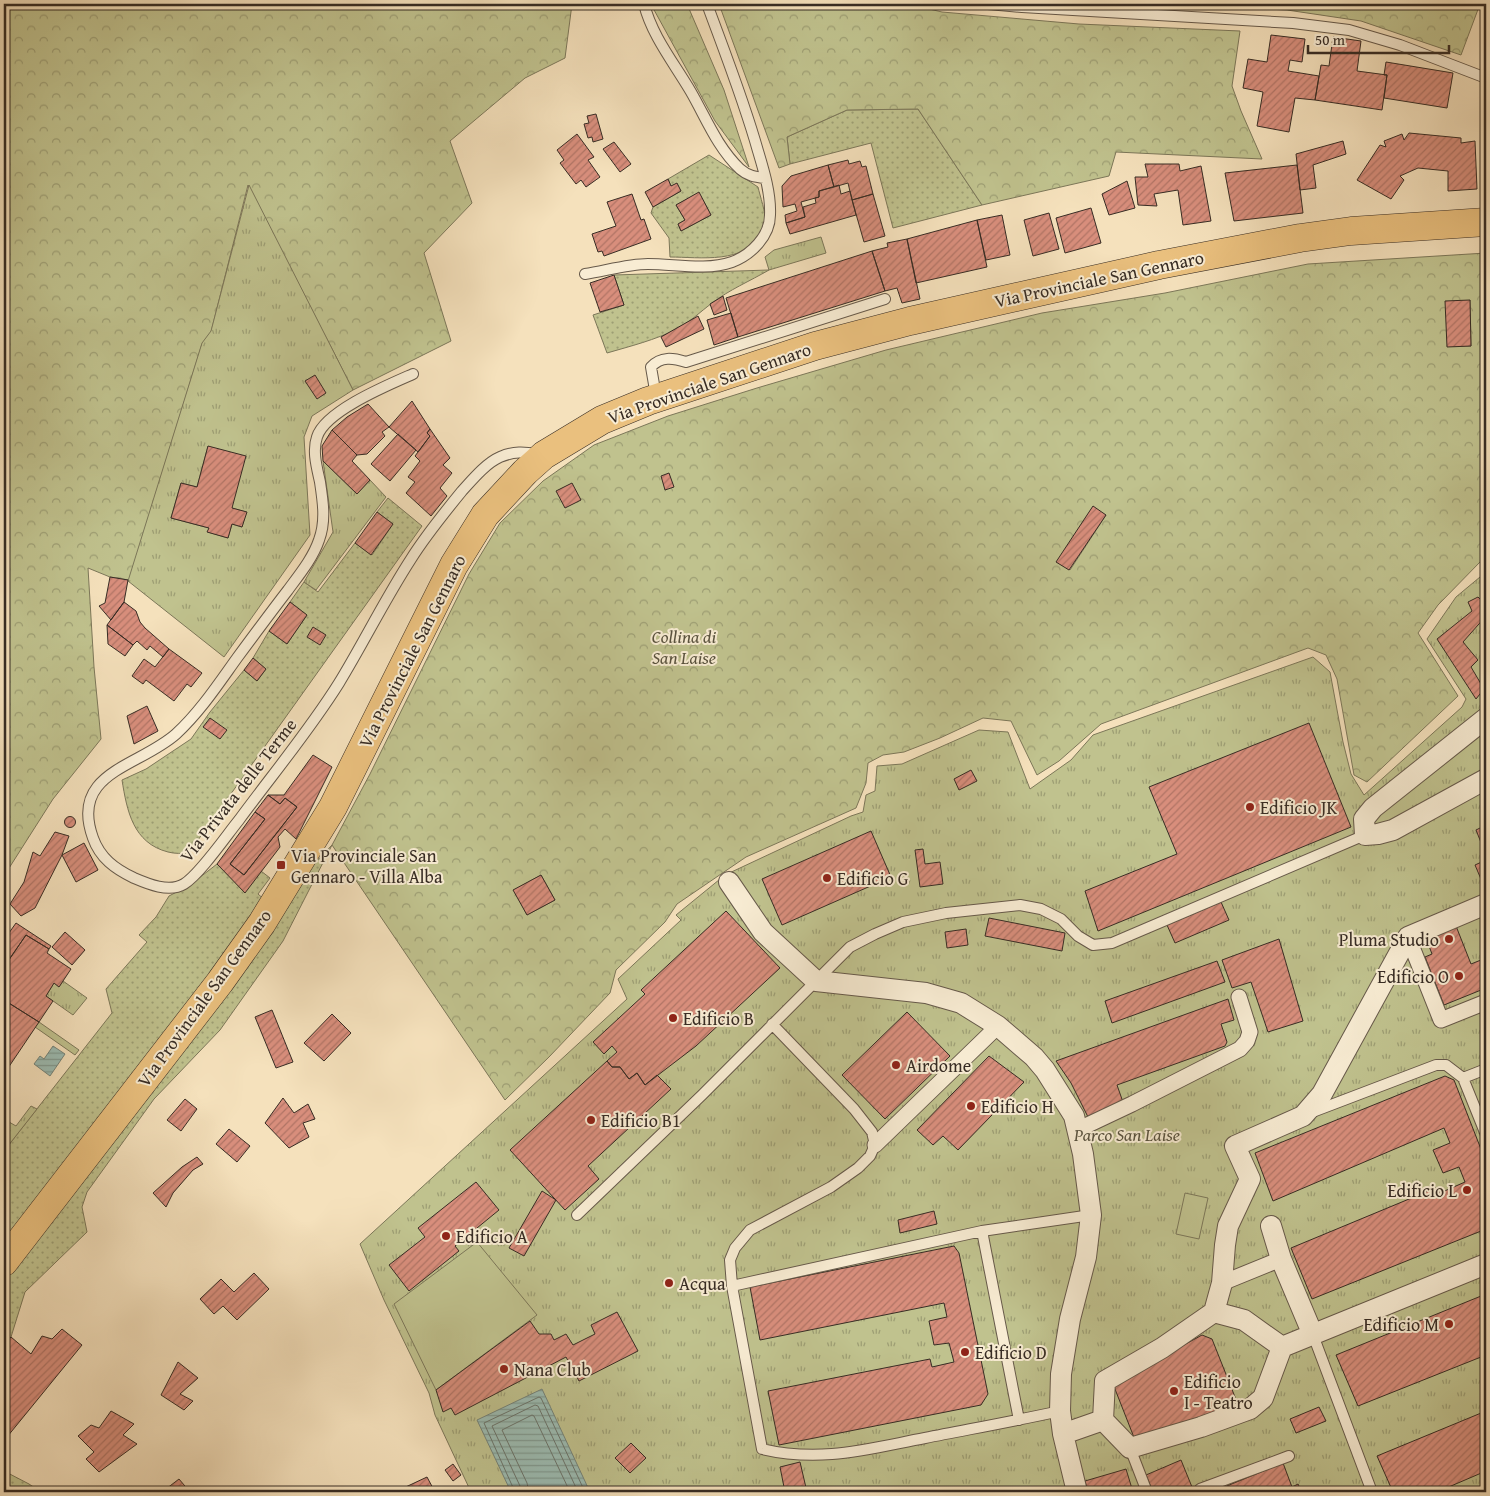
<svg xmlns="http://www.w3.org/2000/svg" width="1490" height="1496" font-family="'Gentium Book Plus',serif">
<style>
.grass{fill:url(#grass-dots);stroke:#7c7759;fill-rule:evenodd}
.forest{fill:url(#forest-crowns);stroke:#7c7759;fill-rule:evenodd}
.park{fill:url(#park-tufts);stroke:#7c7759;fill-rule:evenodd}
.pitch{fill:#c0c28e;stroke:#7c7759}
.water{fill:url(#water-rules);stroke:#74837a}
.lines{fill:none;stroke-linecap:round;stroke-linejoin:round}
.shore{stroke:#6a746c;stroke-width:1}
.building{fill:url(#building-hatch);stroke:#372c24}
.service-casing{stroke:#66594a;stroke-width:12}
.pedestrian-casing{stroke:#66594a;stroke-width:17}
.minor-casing{stroke:#66594a;stroke-width:22}
.primary-casing{stroke:#372c24;stroke-width:29}
.service{stroke:#f8ecd3;stroke-width:10}
.pedestrian{stroke:#f8ecd3;stroke-width:15}
.minor{stroke:#f8ecd3;stroke-width:20}
.primary{stroke:#eac07e;stroke-width:28}
.poi-dot{fill:#8f2418;stroke:#f8ecd3;stroke-width:2}
.labels{text-anchor:middle;dominant-baseline:central;stroke-width:4;stroke-linejoin:round;paint-order:stroke}
.street-label{font-size:18px;fill:#372c24;stroke:#f8ecd3}
.park-label{font-size:18px;font-style:italic;fill:#59523e;stroke:#f8ecd3}
.poi-label{font-size:18px;fill:#372c24;stroke:#f8ecd3;text-anchor:start}
</style>
<defs>
<pattern id="grass-dots" width="8" height="8" patternUnits="userSpaceOnUse" patternTransform="scale(1.25)"><rect width="8" height="8" fill="#c0c28e"/><path d="M2 2h.1M6 6h.1" fill="none" stroke="#9d9e74" stroke-width="1.8" stroke-linecap="round"/></pattern>
<pattern id="forest-crowns" width="20" height="18" patternUnits="userSpaceOnUse" patternTransform="scale(1.25)"><rect width="20" height="18" fill="#c0c28e"/><path d="M2 6a3 3 0 1 1 6 0M12 15a3 3 0 1 1 6 0" fill="none" stroke="#9d9e74"/></pattern>
<pattern id="park-tufts" width="24" height="20" patternUnits="userSpaceOnUse" patternTransform="scale(1.25)"><rect width="24" height="20" fill="#c0c28e"/><path d="M3 7l-1-3M5 7V3M7 7l1-3M15 17l-1-3M17 17v-4M19 17l1-3" fill="none" stroke="#9d9e74"/></pattern>
<pattern id="water-rules" width="6" height="5" patternUnits="userSpaceOnUse" patternTransform="scale(1.25)"><rect width="6" height="5" fill="#9cbdb4"/><path d="M0 2.5h6" fill="none" stroke="#809a92"/></pattern>
<pattern id="building-hatch" width="6" height="6" patternUnits="userSpaceOnUse" patternTransform="scale(1.25)"><rect width="6" height="6" fill="#d88e7c"/><path d="M-1 1l2-2M0 6l6-6M5 7l2-2" fill="none" stroke="#b07465"/></pattern>
</defs>
<rect width="100%" height="100%" fill="#f5e1bc"/>
<filter id="stains"><feTurbulence type="fractalNoise" baseFrequency=".004" numOctaves="4"/><feColorMatrix values="0 0 0 0 .2 0 0 0 0 .09 0 0 0 0 .02 0 0 0 .5 -.17"/></filter>
<radialGradient id="worn" r=".72"><stop offset=".6" stop-color="#630" stop-opacity="0"/><stop offset="1" stop-color="#630" stop-opacity=".3"/></radialGradient>
<path class="grass" d="M918,109L982,205L893,228L871,143L790,164L787,137L847,110Z
M709,155L758,187C760,196 766,213 765,221C765,224 762,229 761,232C747,265 699,257 670,257L669,238L651,213L653,207L681,191L677,184L671,186L668,179ZM699,193L711,215L681,231L678,224L685,220L676,205Z
M769,270C750,281 729,290 712,303C700,312 690,322 677,329C655,340 631,346 607,353L593,315L624,305L614,275Z
M388,498L422,526L188,854C182,853 175,854 168,852C133,843 127,811 122,780L146,769L191,739L210,712L244,670L257,681L266,669L253,658L269,631L287,644L307,615L290,602L304,582L318,592L355,543L372,555L393,524L377,512Z
M332,845L283,941L220,1030L154,1099L87,1192L82,1207L87,1232L25,1292L11,1337L4,1345V1279L291,888Z
M217,864L245,892L261,871L270,878L258,894L266,901L4,1241V1151L112,1013L106,989L147,942L139,935L156,917L169,896L190,885Z
M4,1471L29,1484L41,1492H4Z"/>
<path class="forest" d="M4,4H572L565,58L525,78L450,141L472,203L424,253L451,341L353,390L248,185L211,332L202,344L129,580L110,577L88,568L94,667L101,739L53,799L4,876Z
M652,4H687L724,90L749,167L715,121L653,8Z
M719,4H908L942,12L1079,24L1240,31L1232,86L1241,111L1262,159L1116,152L1109,176L982,205L918,109L847,110L787,137L790,164L779,168Z
M1158,4H1480L1461,55L1361,21L1287,10Z
M1486,253V557L1481,561L1438,605L1418,633L1458,696L1367,782L1354,775L1337,679L1326,655L1308,648L1101,724L1059,761L1037,775L1011,721L983,718L940,738L904,752L883,755L868,763L866,783L856,808L746,857L677,904L665,922L616,970L610,993L549,1057L505,1100L332,845L370,774L469,574L500,523L543,481L594,445L668,416L757,388L886,350L1042,313L1165,293L1308,264ZM1470,300L1471,346H1447ZM1106,515L1070,570L1057,562ZM541,875L555,900L527,915L514,890Z"/>
<path class="park" d="M249,185L353,390L312,416L304,437L310,535L224,657L128,581L202,343L211,331ZM208,446L232,508L246,512L242,527L232,524L228,538L208,532L209,528L171,518L181,483L197,487Z
M821,237L826,253L769,270L765,257L774,250Z
M323,461L357,494L370,480L386,497L316,590L304,582L333,532Z
M1486,572V1492H471L435,1415L429,1393L384,1300L360,1244L627,999L618,979L681,920L676,915L725,875L851,816L863,812L866,795L875,791L877,766L902,764L979,730L1008,732L1030,789L1071,760L1093,735L1313,657L1330,672L1343,742L1351,774L1364,795L1462,707L1466,699L1427,639L1456,597Z
M63,981L87,998L73,1015L46,996L54,983L59,987Z
M39,1022L79,1050L75,1055L35,1027Z
M31,1106L37,1109L4,1151V1129L9,1122L16,1126Z"/>
<path class="pitch" d="M1185,1193L1208,1198L1199,1239L1176,1234Z
M477,1242L537,1315L436,1390L394,1304Z"/>
<path class="water" d="M53,1046L65,1054L50,1076L34,1064L40,1056L44,1059Z
M542,1389L590,1492H511L477,1420Z"/>
<g class="lines">
<path class="shore" d="M515,1492L484,1423L539,1397L541,1398L585,1492
M521,1492L520,1486L492,1426L535,1405L538,1406L578,1492
M529,1492L527,1483L502,1430L532,1415L534,1416L570,1492"/>
</g>
<path class="building" d="M1271,35L1305,39L1302,62L1290,60L1288,71L1319,76L1315,100L1295,98L1289,132L1257,126L1263,92L1243,88L1248,59L1267,62Z
M1333,37L1361,41L1357,71L1387,75L1382,110L1315,100L1321,65L1329,66Z
M1386,62L1453,73L1447,108L1384,98L1387,75H1384Z
M596,114L603,139L593,142L592,137L588,138L584,124L589,123L587,116Z
M1409,133L1461,138V143L1475,141L1477,189L1448,191V171L1418,168L1400,176L1404,180L1391,199L1357,180L1380,145L1386,147L1384,141L1402,134L1404,140Z
M577,134L594,157L588,160L600,177L586,187L581,180L576,184L560,163L564,160L557,150Z
M1343,141L1346,154L1313,165L1316,188L1300,190L1296,154Z
M614,142L631,164L620,172L603,149Z
M848,160L849,164L860,161L862,167L866,166L873,194L852,200L848,183L834,187L828,165Z
M1145,164H1179L1180,171L1201,166L1211,221L1183,225L1178,190L1154,194L1157,206L1138,205L1135,177H1148Z
M828,165L834,187L819,191V197L801,202L805,217L786,223L785,215L797,211L795,204L783,207L782,186L791,176Z
M1297,165L1303,213L1234,221L1225,173Z
M668,179L671,186L677,183L681,191L653,207L645,192Z
M1127,181L1135,208L1109,215L1102,194Z
M839,185L841,194L850,191L856,215L790,234L786,223L805,217L803,207L816,203L815,198L819,197V191Z
M699,192L711,215L681,231L678,224L685,220L676,205Z
M632,194L641,220L644,219L651,239L604,256L602,251L598,252L592,234L616,226L607,202Z
M873,194L885,236L864,242L852,200Z
M1091,208L1101,243L1065,253L1056,218Z
M1049,213L1059,249L1033,256L1024,220Z
M1002,215L1010,255L986,260L977,220Z
M977,220L987,267L916,283L907,239Z
M907,239L920,299L902,303L897,288L885,291L872,251L888,247L887,243Z
M872,251L885,291L738,337L726,298Z
M614,275L624,305L600,312L590,283Z
M723,296L727,310L714,315L710,304Z
M1470,300L1471,346L1447,347L1445,301Z
M731,313L738,337L714,345L707,320Z
M698,316L704,329L666,347L661,337Z
M315,375L326,393L317,399L305,381Z
M412,401L430,429L427,433L430,436L418,452L389,427Z
M368,404L389,427L382,432L385,436L367,454L357,455L332,430L347,417Z
M430,429L450,458L443,465L452,473L440,488L447,496L431,516L406,493L415,482L408,477L420,461L415,456L430,436L427,433Z
M332,430L357,455L352,461L370,480L357,494L323,461L322,446Z
M398,434L416,450L390,481L371,464Z
M208,446L246,456L232,508L247,512L242,527L232,524L228,538L207,532L209,528L171,518L181,483L197,487Z
M669,473L674,487L665,490L661,476Z
M572,483L581,500L565,508L556,491Z
M1093,506L1106,515L1069,570L1056,562Z
M377,512L393,524L371,555L355,543Z
M110,577L128,580L124,602L111,620L99,606L105,603Z
M1478,597L1486,605V616L1463,642L1478,660L1471,667L1484,689L1476,699L1437,639L1472,611L1468,602Z
M124,602L136,611L140,622L145,628L169,649L163,657L150,646L147,650L137,641L133,645L107,625Z
M290,602L307,615L287,644L269,631Z
M107,625L133,645L125,656L108,644Z
M313,627L326,635L320,645L307,637Z
M169,649L202,673L191,687L187,684L174,701L146,680L143,684L132,676L144,659L155,667Z
M253,658L266,669L257,681L244,670Z
M147,706L158,731L134,744L127,716Z
M210,718L227,730L220,739L203,727Z
M1309,723L1351,827L1098,931L1085,891L1177,854L1149,787Z
M313,755L332,767L296,839L285,829L278,837L280,847L245,893L217,864L255,812L265,819L230,864L244,875L297,807L285,798L280,804L268,795H284Z
M971,770L977,781L959,790L954,779Z
M268,795L280,804L285,798L297,807L244,875L230,864L265,819L255,812Z
M64.5 822a5.5 5.5 0 1 1 11 0a5.5 5.5 0 1 1-11 0Z
M1486,825V855L1476,830Z
M871,831L891,877L782,925L762,879Z
M55,832L69,836L62,855L35,908L21,916L10,904L24,882L33,852L40,856Z
M84,843L98,870L76,882L62,855Z
M923,849L925,864L940,862L943,884L920,887L915,850Z
M1486,860V891L1475,865Z
M541,875L555,900L527,915L513,890Z
M1221,902L1229,920L1175,943L1167,925Z
M726,911L780,968L696,1046L645,1085L637,1073L629,1079L620,1067H612L607,1061L617,1052L612,1046L604,1054L593,1042L645,994L641,990Z
M989,918L1065,933L1062,951L985,936Z
M16,923L51,946L49,949L26,935L4,967V940Z
M1456,926L1471,964L1486,958V988L1444,1005L1425,957L1432,954L1426,938Z
M966,929L968,945L947,948L945,932Z
M65,932L85,950L72,965L52,947Z
M26,935L49,949L47,953L71,969L59,987L54,983L46,996L53,1001L39,1022L4,1000V967Z
M1279,939L1303,1021L1268,1032L1251,982L1232,988L1222,960Z
M1217,961L1225,982L1112,1023L1105,1001Z
M1228,999L1234,1020L1221,1024L1227,1042L1225,1046L1117,1085L1124,1105L1088,1117L1071,1083L1056,1061Z
M4,1000L39,1022L4,1074Z
M272,1010L293,1062L276,1068L255,1017Z
M907,1012L950,1056L885,1119L842,1075Z
M332,1014L351,1033L324,1061L304,1043Z
M989,1056L1024,1082L958,1150L943,1136L933,1145L917,1130Z
M607,1061L612,1067H620L629,1079L637,1073L645,1085L657,1075L671,1089L588,1166L599,1179L565,1210L510,1150Z
M1445,1076L1454,1080L1486,1162V1229L1312,1299L1291,1248L1438,1187L1440,1193L1465,1182L1459,1167L1443,1173L1433,1150L1450,1143L1444,1128L1273,1201L1255,1153Z
M283,1098L294,1113L308,1104L315,1119L303,1123L309,1137L289,1148L265,1123Z
M185,1099L197,1109L181,1131L167,1120Z
M229,1129L250,1146L237,1162L216,1144Z
M197,1157L203,1164L193,1170L173,1193L166,1207L153,1193L182,1167Z
M476,1182L499,1210L455,1246L459,1251L409,1291L389,1265L425,1237L418,1228Z
M542,1191L556,1200L524,1256L509,1248Z
M934,1211L937,1224L900,1233L898,1220Z
M954,1246L959,1253L988,1394L981,1405L779,1445L768,1391L930,1359L932,1367L954,1362L949,1343L934,1345L929,1321L947,1317L944,1303L760,1340L750,1287Z
M254,1273L269,1289L237,1320L223,1306L214,1314L200,1299L221,1279L234,1292Z
M1486,1294V1355L1358,1406L1336,1355Z
M617,1312L638,1351L579,1381L566,1357L455,1415L451,1408L443,1412L436,1390L530,1321L539,1334H551L554,1340L566,1334L573,1345L595,1334L591,1325Z
M62,1329L82,1345L7,1437L4,1435V1345L11,1337L31,1354L42,1336L52,1339Z
M1202,1335L1212,1339L1235,1397L1232,1406L1135,1440L1113,1384Z
M178,1362L198,1378L180,1394L193,1401L184,1410L161,1395Z
M1319,1407L1326,1421L1296,1433L1290,1419Z
M111,1411L134,1424L123,1435L137,1444L99,1472L86,1459L94,1452L78,1436L91,1425L99,1428Z
M1486,1411V1471L1437,1492H1393L1377,1456Z
M631,1443L646,1458L630,1473L615,1458Z
M1181,1460L1192,1487L1179,1492H1153L1146,1475Z
M800,1462L807,1492H785L780,1467Z
M1283,1463L1292,1487L1298,1484L1302,1492H1212Z
M453,1464L461,1475L453,1481L445,1470Z
M1126,1469L1133,1492H1088L1085,1481Z
M427,1477L435,1492H395Z
M179,1479L190,1492H162Z"/>
<g class="lines">
<g class="service-casing">
<path id="service" d="M644,4C652,36 674,63 691,92C706,118 717,147 740,169C748,176 755,177 765,178
M988,4L1022,7L1293,23L1349,30L1400,45L1486,78
M585,274C605,271 628,264 648,264C675,264 706,271 732,262C751,255 770,236 770,215C771,194 764,171 758,151C744,101 725,53 707,4
M413,374C388,385 325,411 317,437C312,451 317,468 320,482C323,502 326,521 319,540C313,558 299,575 288,590C271,612 254,635 237,658C219,683 200,712 176,734C139,767 69,772 93,838C100,858 115,869 134,878C148,884 169,893 184,884C200,874 226,836 239,820C272,775 309,731 339,683C364,642 385,599 411,559C426,535 444,513 462,491C472,480 486,463 500,457C514,451 524,452 538,454
M656,396L651,367C661,356 673,358 686,362L885,299
M1486,1069L1463,1078L1486,1135
M1310,1113L1436,1065H1446L1463,1078
M577,1215L702,1095L850,947L875,934L903,922L946,913L1020,905L1041,909L1061,919L1078,936L1093,945L1112,943L1365,835
M982,1231L1091,1215
M732,1286L730,1260L735,1248L750,1230L831,1187L858,1168L870,1156L875,1145L872,1132L854,1109L772,1024
M1313,1335L1372,1492
M1019,1420L982,1231L732,1286L762,1449C821,1463 867,1449 925,1438C970,1429 1015,1421 1060,1411
M1130,1448L1147,1492
M1199,1492L1200,1489L1289,1456
M1485,1492H1486"/>
</g>
<g class="pedestrian-casing">
<path id="pedestrian" d="M1408,937L1441,1020L1486,1002
M1077,1130L1132,1104L1240,1049L1247,1041L1250,1032L1239,997
M875,1145L998,1026
M1222,1283L1281,1259"/>
</g>
<g class="minor-casing">
<path id="minor" d="M1486,718L1373,808L1364,819L1365,835L1378,834L1393,830L1486,779
M729,882L763,932L816,981L926,993L961,1003L998,1026L1034,1057L1045,1070L1074,1116L1083,1154L1091,1215L1086,1257L1070,1319L1061,1374L1060,1411L1063,1434L1077,1492
M1271,1226L1281,1259L1313,1335
M1214,1312L1222,1283L1225,1245L1228,1226L1250,1179L1235,1146L1303,1116L1322,1094L1408,937L1486,904
M1282,1347L1244,1320L1214,1312L1162,1348L1105,1381L1103,1420L1130,1448L1201,1427L1250,1409L1263,1398L1282,1347L1486,1264
M1063,1434L1103,1420"/>
</g>
<g class="primary-casing">
<path id="primary" d="M4,1262L220,982L262,923L333,807L454,565L485,515L525,472L544,455L602,420L648,401L815,346L910,321L1159,265L1300,238L1351,231L1486,222"/>
</g>
<use href="#service" class="service"/>
<use href="#pedestrian" class="pedestrian"/>
<use href="#minor" class="minor"/>
<use href="#primary" class="primary"/>
</g>
<g class="poi-dot">
<circle cx="1250" cy="807" r="5"/>
<rect x="276" y="860" width="10" height="10" rx="2.5"/>
<circle cx="827" cy="878" r="5"/>
<circle cx="1449" cy="939" r="5"/>
<circle cx="1459" cy="976" r="5"/>
<circle cx="673" cy="1018" r="5"/>
<circle cx="896" cy="1065" r="5"/>
<circle cx="971" cy="1106" r="5"/>
<circle cx="591" cy="1120" r="5"/>
<circle cx="1467" cy="1190" r="5"/>
<circle cx="446" cy="1236" r="5"/>
<circle cx="669" cy="1283" r="5"/>
<circle cx="1449" cy="1324" r="5"/>
<circle cx="965" cy="1352" r="5"/>
<circle cx="504" cy="1369" r="5"/>
<circle cx="1174" cy="1391" r="5"/>
</g>
<g class="labels">
<g class="street-label">
<text transform="translate(1099 279) rotate(-12)">Via Provinciale San Gennaro</text>
<text transform="translate(709 383) rotate(-19)">Via Provinciale San Gennaro</text>
<text transform="translate(412 651) rotate(-63)">Via Provinciale San Gennaro</text>
<text transform="translate(238 790) rotate(-52)">Via Privata delle Terme</text>
<text transform="translate(204 998) rotate(-54)">Via Provinciale San Gennaro</text>
</g>
<g class="park-label">
<text x="684" y="636">Collina di<tspan x="684" dy="21">San Laise</tspan></text>
<text x="1127" y="1134">Parco San Laise</text>
</g>
<g class="poi-label">
<text x="1260" y="807">Edificio JK</text>
<text x="291" y="855">Via Provinciale San<tspan x="291" dy="21">Gennaro - Villa Alba</tspan></text>
<text x="837" y="878">Edificio G</text>
<text x="1439" y="939" text-anchor="end">Pluma Studio</text>
<text x="1449" y="976" text-anchor="end">Edificio O</text>
<text x="683" y="1018">Edificio B</text>
<text x="906" y="1065">Airdome</text>
<text x="981" y="1106">Edificio H</text>
<text x="601" y="1120">Edificio B1</text>
<text x="1457" y="1190" text-anchor="end">Edificio L</text>
<text x="456" y="1236">Edificio A</text>
<text x="679" y="1283">Acqua</text>
<text x="1439" y="1324" text-anchor="end">Edificio M</text>
<text x="975" y="1352">Edificio D</text>
<text x="514" y="1369">Nana Club</text>
<text x="1184" y="1381">Edificio<tspan x="1184" dy="21">I - Teatro</tspan></text>
</g>
</g>
<rect width="1490" height="1496" fill="none" stroke="#f5e1bc" stroke-width="20"/>
<rect x="5" y="5" width="1480" height="1486" fill="none" stroke="#372c24" stroke-width="2.5"/>
<rect x="10" y="10" width="1470" height="1476" fill="none" stroke="#372c24"/>
<path d="M1308 45v8h141v-8" fill="none" stroke="#372c24" stroke-width="2.5"/>
<text x="1315" y="45" font-size="15" fill="#372c24" stroke="#f8ecd3" stroke-width="4" paint-order="stroke">50 m</text>
<rect width="100%" height="100%" filter="url(#stains)"/>
<rect width="100%" height="100%" fill="url(#worn)"/>
</svg>
